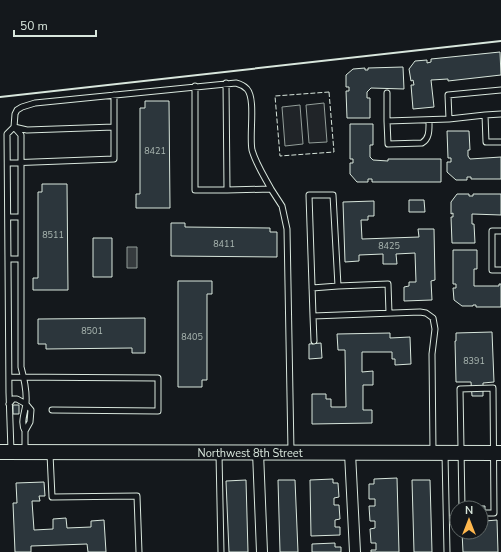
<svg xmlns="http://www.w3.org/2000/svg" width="501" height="552" font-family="'Nunito Sans',sans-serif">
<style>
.green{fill:#202428;stroke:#939e99}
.water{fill:#363b3e;stroke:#939e99}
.building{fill:#2c363c;stroke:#d8e6dc}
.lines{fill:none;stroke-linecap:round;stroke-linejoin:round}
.lane-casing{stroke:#d8e6dc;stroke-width:7}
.street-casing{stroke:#d8e6dc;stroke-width:12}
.secondary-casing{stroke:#d8e6dc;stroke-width:16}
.lane{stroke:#14181c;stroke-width:5}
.street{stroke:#14181c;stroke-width:10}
.secondary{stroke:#14181c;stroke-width:14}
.fence{stroke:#d8e6dc;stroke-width:1;stroke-dasharray:5 2;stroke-linecap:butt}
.wall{stroke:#d8e6dc;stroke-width:2}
.labels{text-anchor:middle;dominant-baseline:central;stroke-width:3;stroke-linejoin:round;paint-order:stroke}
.number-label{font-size:9px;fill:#adbab4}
.street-label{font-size:11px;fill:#d8e6dc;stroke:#14181c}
</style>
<rect width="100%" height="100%" fill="#14181c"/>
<path class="green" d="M324,103L327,142L309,143L306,105Z
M300,105L303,144L285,146L282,107Z"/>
<path class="water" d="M127,247H137V268H127Z"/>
<path class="building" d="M500,52L501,75L448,81V79L431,80L434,107L413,109L411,85H414L413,80L411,81L409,69L415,61L427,60V63L431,62V59Z
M403,67L404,89L371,88L367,92V98H370V118H347L346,91H349V87H346V75L353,69L365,68V70H368V68Z
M145,101H169L170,208H136V194H140V108H145Z
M350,124H373V145H370V157L373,160L388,161V159H441V182H372V179H368V182H357L350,174V163H353V159H350Z
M447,131H469L470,150H468V156L470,159L501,157V179H471V177H467V180H456L447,172V162H451V158H448Z
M42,184H67L68,290H33V278H38V192H42Z
M457,194H469V196H473V194H501V215L472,214V224H474L475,243H452L451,217H453V213L451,214V202Z
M409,200H424L425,212H409Z
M374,201V216H368V220H361L362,239L419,237L418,229H434L435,280L431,281L432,300L404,301V287L409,286V282H416L415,253L396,254L397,264H383V254L359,255V261L345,262L343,202Z
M171,223H185V227L270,228V232H277V257L171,256Z
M93,238H112V277H93Z
M453,250H477V269H474V286H499V284H501V307H476V305H473V306H462L454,300L453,288H456V284H453Z
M178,281H212V294H207V380H202V387H178Z
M145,318V353H132V348L46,349V344H38V319Z
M492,332L494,382L483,383V396H472L471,382H456L455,341H456V333Z
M390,333V338L410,337L411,364L395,365V359H392V352H362V372L373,371V385H363V410H372V423L312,424V394H326V399H331V407H346L345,350H338L337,334Z
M321,343L322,358L309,359V344Z
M13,405H19V414H13Z
M397,478L399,552H371V550H376V543H371L370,529L375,528V521H370L369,506H375V499H369V484H374V479Z
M333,479V483H338L339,497L334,498V505H339L340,519L335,520V527H340V535L311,536L310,480Z
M246,480L248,552H229L226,481Z
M278,480H295L298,552H280Z
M412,480H430L432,552H414Z
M44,482L45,496H39L40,501H32L34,530L53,529V519L66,518L67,528L91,527V521L104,520L106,552H88L87,544L31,546V552H15L13,503H17L16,483Z
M472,506H485V521L497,520L498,552H463L462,532H481V508H472Z
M335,543V547H341V552H312V544Z"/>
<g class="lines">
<g class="lane-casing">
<path id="lane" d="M226,83L227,190L271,189L282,206L287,229L291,451
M195,86V190H227
M387,93V121L449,119L448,95L501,90
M501,114L485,115L486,142H501
M449,119L485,115
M387,121L388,144L422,143C430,138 429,129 429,121
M14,127L27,130L114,127V95
M8,163L114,159V127
M8,217H21
M501,231H492V270H501
M8,259H21
M338,286L388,284L389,313
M312,288L338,286L333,195H309L313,316L420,312L426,313L433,318L435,329L432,354L433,452
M313,316L314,341
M9,377L158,378V411L52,410
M9,404L13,399H17L26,404L31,410L30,422L25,431V451
M25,431C20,422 25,413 26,403C27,391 24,378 21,367V135L14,127L15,114L17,110L22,107L35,103L236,83C240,84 244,86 247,89C256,99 249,135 252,150C256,164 264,176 271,189
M11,451L9,393L7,134L14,127
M50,454L52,497L137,496L139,552
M219,454L221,552
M445,454L447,552
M462,508L460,389L493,388L494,513H481"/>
</g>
<g class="street-casing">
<path id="street" d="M258,452L262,552
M350,453L355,552"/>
</g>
<g class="secondary-casing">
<path id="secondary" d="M0,452L501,453"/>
</g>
<use href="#lane" class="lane"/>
<use href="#street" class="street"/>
<use href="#secondary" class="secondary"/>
<path class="fence" d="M329,92L334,152L280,156L275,96Z"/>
<path class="wall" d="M0,97L501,41"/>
</g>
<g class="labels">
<g class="number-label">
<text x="155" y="151">8421</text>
<text x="53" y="235">8511</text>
<text x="224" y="244">8411</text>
<text x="389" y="246">8425</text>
<text x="92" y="331">8501</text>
<text x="192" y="337">8405</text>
<text x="474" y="361">8391</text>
</g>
<g class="street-label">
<text x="250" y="453">Northwest 8th Street</text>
</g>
</g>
<g transform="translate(469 520)"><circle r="19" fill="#14181c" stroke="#626a69"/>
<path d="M0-3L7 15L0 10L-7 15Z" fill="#ffb74d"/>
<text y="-6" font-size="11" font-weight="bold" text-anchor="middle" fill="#d8e6dc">N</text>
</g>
<path d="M14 30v6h82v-6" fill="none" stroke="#d8e6dc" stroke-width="2"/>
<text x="20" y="30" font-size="12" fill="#d8e6dc" stroke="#14181c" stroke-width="3" paint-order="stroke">50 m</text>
</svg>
